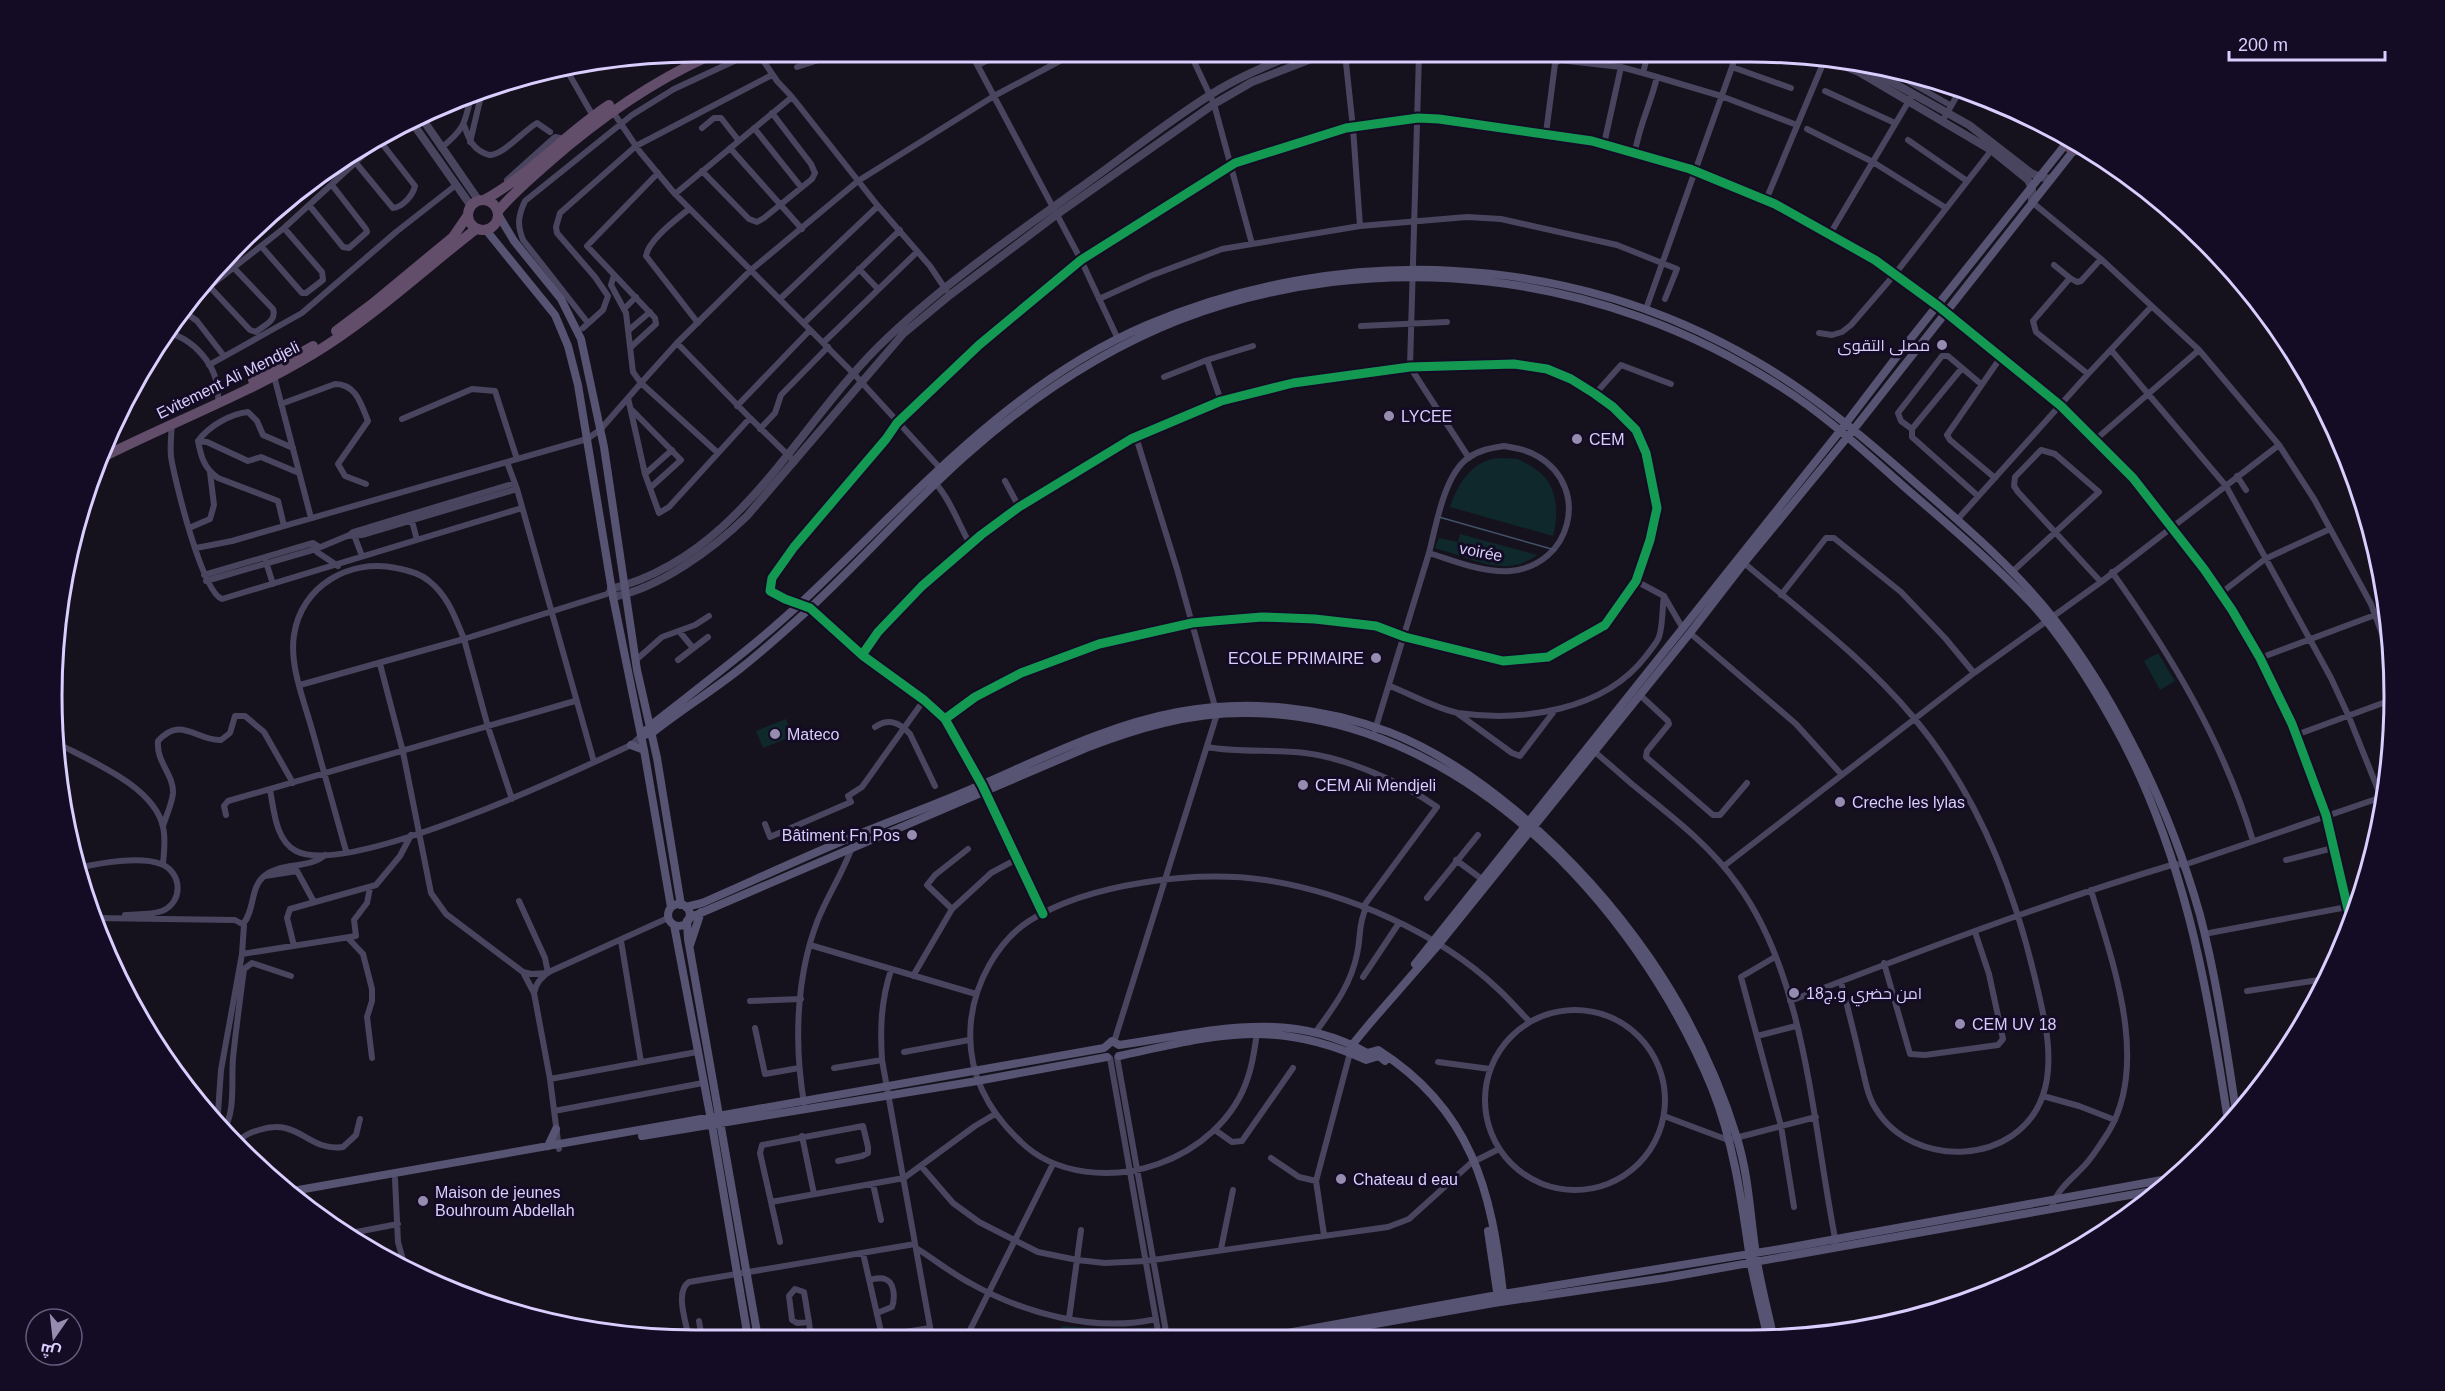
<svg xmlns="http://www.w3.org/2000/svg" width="2445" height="1391" font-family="Arial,Cairo,sans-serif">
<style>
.green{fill:#0f282c}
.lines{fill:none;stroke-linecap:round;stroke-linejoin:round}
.minor{stroke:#49455f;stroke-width:6}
.tertiary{stroke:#49455f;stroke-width:8}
.secondary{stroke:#575372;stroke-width:8}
.trunk{stroke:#624d6a;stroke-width:10}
.tram{stroke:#43536a;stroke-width:1.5}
.cycleway-casing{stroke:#130c24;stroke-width:13}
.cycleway{stroke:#139951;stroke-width:9}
.poi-dot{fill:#958cb0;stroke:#130c24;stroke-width:2}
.labels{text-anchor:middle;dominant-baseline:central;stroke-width:6;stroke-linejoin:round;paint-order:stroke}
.poi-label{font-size:16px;fill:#daceff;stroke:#130c24;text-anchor:start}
.street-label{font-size:16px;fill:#daceff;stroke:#130c24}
.rim{fill:none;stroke:#daceff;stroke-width:3}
</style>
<rect width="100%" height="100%" fill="#15121e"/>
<path class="green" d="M1518,459C1525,463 1532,466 1538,471C1558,485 1559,515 1553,536L1450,507C1456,489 1468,466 1489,460C1497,457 1509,459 1518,459Z
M1460,534L1537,555C1504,579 1472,558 1435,548L1439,538L1458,542Z
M2158,653L2175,681L2160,690L2144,661Z
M786,719L793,736L763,748L756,731Z
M1062,1326L1117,1330L1155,1327L1156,1337H1058Z"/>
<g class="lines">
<path class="minor" d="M1419,54L1410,367L1469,458
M972,55L1081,260L1118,339
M1191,55L1214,104L1252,244
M760,56L777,81L792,97L878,206L930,266L946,290
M978,65L998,55
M565,67L593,116
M797,67L831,56
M1732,67L1791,88
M1894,73L1950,105
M1657,77L1721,96L1797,125
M1825,91L1895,123
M613,112L640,152L675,194L854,374L940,468
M1943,120L1962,87
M464,125C469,140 473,150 489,155C504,155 523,131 537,123L550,132
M702,128L714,118H721L739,141
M754,128L801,187
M1807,129L1873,162L1946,208
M1546,133L1555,64L1559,60L1621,67
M1908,140L1967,181
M470,142L481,96
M1604,144L1621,67L1643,73
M441,148C466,128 465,122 472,92
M730,148L802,229
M1635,152C1639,126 1651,103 1657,77L1643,73L1648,53
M356,163L393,208C403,207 413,195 415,186L380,141
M702,171L749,219L757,222L764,218L812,179L815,173L811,164L772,113
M507,180L555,137L565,139
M675,194L792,97
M1766,200L1825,59
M2032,202L2101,259L2199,350L2279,445L2314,499L2371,604L2392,661
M309,205L343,247L349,248L367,232L366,229L332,185
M689,209C677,219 648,240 646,256L698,323
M1360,226L1467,217L1501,219L1617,245L1677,269L1665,299
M1830,234L1913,94
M261,246L302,293H306L323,280L322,272L284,228
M859,269L878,289
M614,275L611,285L626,313L633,372L641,383L677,343L750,418L669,507L659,513L645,474L628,398
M2070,278L2077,282L2081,281L2101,259
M209,286L250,330L256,332C264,325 277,321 273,309L233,267
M193,296L200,294L284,228L393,128
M780,299L878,206
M1099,299L1150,276L1222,249L1360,226L1353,128L1345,54
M624,309L636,297
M1646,309L1737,53
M182,310L197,321L224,356
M588,323L523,240C517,225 518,216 525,201L632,115L674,89L745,56
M804,323L900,230
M1361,326L1447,322
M583,328L603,310L608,296L595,277L557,233L556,227L560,213L636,146L772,75
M629,330L650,312
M164,332C193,337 219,366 218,397
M1819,333L1832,335L1842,332L1851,325L1895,274L1994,147
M677,343L751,270L858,181L994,96L1071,55
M823,343L917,252
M631,347L656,324L655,318L587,246L658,173
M2111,350L2226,486L2331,678L2349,717L2381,797
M1207,360L1221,401
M209,365L302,313L396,232L456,185
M1962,368L1916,424L1912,429V437L1978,496
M2088,374L2151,307
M274,376L311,518
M1164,377L1207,360L1253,346
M1595,394L1621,365L1671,384
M281,404L335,384C356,384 361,404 368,421L338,464L345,476L366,484
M737,406L810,330
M632,410L681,460L650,488
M750,418L795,462
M402,419L472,389L495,391L517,459
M172,424C171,435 170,446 171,457C175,481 202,592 222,599L522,508
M760,429L775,413L781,395L828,347
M1912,429L1901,421L1898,413L1942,356H1948L1981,384
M2095,440L2199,350
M198,441L207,442L248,461L261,457L299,473
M1504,446C1516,448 1528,450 1539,457C1591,489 1571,566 1510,571C1483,573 1455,561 1429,553C1436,526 1444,475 1468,458C1479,450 1491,448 1504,446Z
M507,462L517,489L594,762
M645,474L672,450
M2237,476L2246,490
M1995,478L1950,440L1947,435L2001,357
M1005,481L1019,507
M936,484C950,499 959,525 970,544
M1957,520L2088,374L2036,332L2033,321L2070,278L2054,265
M412,521L417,540
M284,526L278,501L218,478C204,468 201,457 198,441C209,426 230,414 248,412L257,421L263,435L293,448
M189,528L210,519L214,505L210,472
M354,535L362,556
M348,536L353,532L515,483
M315,546L317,552L338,566
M196,548L232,541L587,439L600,430L641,383L718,453
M266,562L273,584
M1744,563C1802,612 1865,659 1914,718C1975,791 2012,882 2034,974C2043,1012 2056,1057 2043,1095C2019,1166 1913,1170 1876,1109C1867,1096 1865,1078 1861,1063C1855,1036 1848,1009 1841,982
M2012,572L2099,492L2055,454L2041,450L2015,477L2014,486L2018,492L2101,582
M2112,572C2171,655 2224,743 2253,841
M204,575L313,543L318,546
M206,581L316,549L347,536L362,535L517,489
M1636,581L1664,596L1682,627
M2221,593L2265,559L2330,529
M1781,595L1826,538H1834L1901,592L1945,638L1974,673
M679,631L693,648
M1690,633L1796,724L1842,775
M862,655L810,608L785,599L770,591L772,578L794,547L886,439L897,423L979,345L1081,260L1235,163L1346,128L1418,118L1439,119L1592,141L1690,169L1775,204L1875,260L1938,306L2061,406L2133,478L2204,569L2232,610L2260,658L2292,724L2326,815L2351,922
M2260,658L2375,615
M636,660L662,637L695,625L709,616
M678,660L708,637
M380,664L403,752L431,893L446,914L523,972L534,993
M300,685L464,639L488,727L512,799
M1390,686C1410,694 1437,709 1458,713C1522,722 1604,711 1646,656C1650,650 1657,643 1659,637C1663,625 1662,609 1664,596
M1640,695L1668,721L1669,724L1647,751L1646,757L1713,815H1720L1747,783
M1457,713L1512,753L1520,756L1555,710
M945,719L975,697L1021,673L1099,644L1192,623L1213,621L1262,617L1315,619L1376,626L1405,637L1503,661L1548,657L1605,625L1636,581L1650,540L1657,508L1646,453L1636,430L1613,407L1595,394L1571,379L1547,369L1514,364L1410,367L1293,383L1221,401L1131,439L1019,507L981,535L922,586L878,632L862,655L924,700L945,719L982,785L1043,914
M875,727C889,718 899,722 910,734L935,786
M1375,730L1429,553
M2296,735L2391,700
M53,741C87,760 154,785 163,827C166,839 164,852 163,864
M1207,747C1239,753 1273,749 1305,753C1347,758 1403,783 1437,807L1363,907
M1591,749C1605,760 1619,773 1633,785C1670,815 1710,845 1738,885C1807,980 1813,1130 1836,1243
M270,790C274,809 275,840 296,851C349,878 574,772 631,745L641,736
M226,815L224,806L228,801L575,701
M765,824L770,837L851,802L848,796L862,787L924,700
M163,826C166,816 172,804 173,793C174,775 156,762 158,741C181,715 196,741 221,740L230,733L235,716H245L264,732L293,783
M346,851C335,812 324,772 313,733C305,703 289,666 294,635C301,586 350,558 396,568C407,570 420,573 429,581C448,596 455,617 464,639L607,594L611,589
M1456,860L1483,880
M2286,860L2333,848
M1724,866L1974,673L2101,582L2279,445
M78,868C100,863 140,856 161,864C182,872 184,902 162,911C151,915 137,914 125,915
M265,876L297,871L314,902
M1427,898L1478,835
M519,901L545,958L548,973L531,974L523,972
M952,909L927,885L935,875L968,849
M93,918L235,920L244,925L242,954L221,1070L217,1127
M243,924C255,910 250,889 263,877C281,861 308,870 325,855
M2204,934L2347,907
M348,938L363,954L372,989V1001L367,1017L372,1058
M621,941L641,1062
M810,945L976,994
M294,946L287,918L290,909L376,885L400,856L411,835
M242,954L356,936L354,920L367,903L370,888
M1775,957L1741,977L1781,1126L1794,1207
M1884,963L1910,1054L1925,1055L1998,1045L2003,1039L1989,974L1975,932
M891,970C881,1001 880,1028 882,1060L932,1338
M913,976L952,909L991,873L1017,859
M1363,977L1399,923
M2247,991L2325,979
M750,1001L801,999
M1790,1001C1917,952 2044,903 2175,864L2184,865L2385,796
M1485 1100a90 90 0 1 1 180 0a90 90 0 1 1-180 0Z
M755,1028L765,1074L799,1068
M1257,1032C1255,1047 1253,1063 1248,1077C1235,1119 1198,1150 1158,1164C1113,1180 1055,1176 1020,1141C985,1108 966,1069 971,1021C975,983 997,942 1029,921C1089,883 1196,870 1265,880C1347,893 1438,932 1498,989C1509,999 1519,1011 1530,1022
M1315,1033C1333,1008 1351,985 1357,954C1361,938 1358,924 1366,908
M1757,1036L1796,1026
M1114,1042L1217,714L1177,569L1136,437
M904,1052L969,1040
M1117,1057L1167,1337
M1110,1058L1159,1337
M1438,1062L1490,1069
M834,1068L882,1060
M550,1079L697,1052
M2043,1096L2079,1106L2115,1120
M804,1103C794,1044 796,978 817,922C827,896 843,873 852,847
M554,1111L703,1083
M1664,1116L1728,1140L1816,1117
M1215,1130L1232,1142L1242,1141L1293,1068
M223,1132C236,1110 231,1084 233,1058C236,1029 240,999 244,969L252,963L291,976
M802,1136L814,1194
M235,1145C242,1136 249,1133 259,1130C299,1117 308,1152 343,1147L356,1135L360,1119
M559,1149L550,1079L534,993C536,982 542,976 551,971L668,918
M1271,1158L1299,1177L1316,1181
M921,1166L953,1203L979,1222L1038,1252L1077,1260L1105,1263L1146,1261L1388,1227L1409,1219L1471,1163L1499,1149
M395,1179L398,1242L405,1267
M873,1184L881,1220
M771,1202L904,1178L975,1126L995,1114
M2052,1207C2057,1189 2073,1178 2085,1165C2094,1155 2102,1142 2109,1131C2150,1061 2112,961 2091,890
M346,1234L398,1224
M1324,1235L1316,1181L1350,1053
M780,1242L760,1153L762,1145L863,1126L868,1147V1153L862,1156L838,1161
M916,1248C934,1259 951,1273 970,1283C1023,1313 1095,1333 1156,1319
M1221,1249L1233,1190
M863,1253L882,1336
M869,1280C874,1279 880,1277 885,1279C895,1282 895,1299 892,1307L877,1313
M795,1289L804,1292L809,1322L797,1323L792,1320L789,1296Z
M1069,1319L1081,1230
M699,1321L702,1338
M809,1322L811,1338
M868,1338L930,1328
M966,1338L1053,1164
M689,1339C687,1324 674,1292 689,1282L915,1244"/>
<path class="tertiary" d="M1829,60L1859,72L1991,150L2028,180L2032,188V202
M1865,67L1969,125L2031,173L2040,177L2051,179
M419,114L479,201
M409,118L471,206
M611,589C738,557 793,432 878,347C938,288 1009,239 1077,190C1121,159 1164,124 1210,95C1236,78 1266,66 1295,54
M613,597C660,588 713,549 747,516L903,334L950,295L1056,215L1214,104L1252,82L1324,54"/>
<path class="secondary" d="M499,216L514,241L561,299L581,339L604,447L637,670L657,758L681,905
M486,230L555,315L568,346L578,385L613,597L644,750L671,907
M641,736L650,726C702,685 756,645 804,600C911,499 1009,384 1147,325C1343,242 1569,252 1754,360C1815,395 1868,441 1920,487C1967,528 2016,570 2054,619C2084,657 2109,698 2131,741C2160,796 2183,855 2200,915C2217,980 2226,1046 2236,1111
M641,736L652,733C681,710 712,691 741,668C764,650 786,630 808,610C862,560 910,505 965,456C1028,400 1100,351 1179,320C1378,244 1603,271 1781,387C1827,416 1868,455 1909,491C1951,527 1993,563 2031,603C2063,638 2089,680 2112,721C2182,845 2207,982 2228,1121
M631,745L644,750
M668 915a11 11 0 1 1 22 0a11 11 0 1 1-22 0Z
M686,907L702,903C752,881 802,858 852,837C893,820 935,805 976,787C1041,759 1107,725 1178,712C1249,699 1322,707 1389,732C1436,750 1477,779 1515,810C1618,897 1697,1008 1737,1138C1749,1177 1750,1215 1756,1255C1760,1282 1767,1308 1773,1335
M689,918L1086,748C1137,728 1189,713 1244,713C1458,712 1636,903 1712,1088C1733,1141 1741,1196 1749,1252C1753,1280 1761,1307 1767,1335
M687,921L688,939L758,1338
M674,925L712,1125L748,1338
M690,945L701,912
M1415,964L1840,431L1901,351L2065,145
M1350,1053L1352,1045L1371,1022L1439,944L1690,633L1744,563L1854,429L2074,150
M1119,1056C1213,1036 1274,1017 1366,1060L1379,1056L1385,1061
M642,1136L977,1081L1107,1057
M548,1146L556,1129
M287,1192L1104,1048L1112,1041L1119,1045C1205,1033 1286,1007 1367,1053L1378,1050C1471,1109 1492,1190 1503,1294L1501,1302
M1488,1231L1498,1298
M1270,1336L1503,1294L1792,1247L2173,1178
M1307,1336L1494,1303L1665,1278L2158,1190"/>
<path class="trunk" d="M2062,133C2063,147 2074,154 2087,148
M2086,148L2186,223
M468 215a15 15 0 1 1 30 0a15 15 0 1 1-30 0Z
M484,200C530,175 565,134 609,105
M498,211C513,193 530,179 548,163C597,120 649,83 709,56
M336,331L372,304L453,237L468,215
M253,380L313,346
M99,459C170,423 245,395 313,354C372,318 422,271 476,229"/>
<path class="tram" d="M1439,517L1555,550"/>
<g class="cycleway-casing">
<path id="cycleway" d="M862,655L810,608L785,599L770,591L772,578L794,547L886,439L897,423L979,345L1081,260L1235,163L1346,128L1418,118L1439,119L1592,141L1690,169L1775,204L1875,260L1938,306L2061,406L2133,478L2204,569L2232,610L2260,658L2292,724L2326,815L2351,922
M945,719L975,697L1021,673L1099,644L1192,623L1213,621L1262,617L1315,619L1376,626L1405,637L1503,661L1548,657L1605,625L1636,581L1650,540L1657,508L1646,453L1636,430L1613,407L1595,394L1571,379L1547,369L1514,364L1410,367L1293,383L1221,401L1131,439L1019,507L981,535L922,586L878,632L862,655L924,700L945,719L982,785L1043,914"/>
</g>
<use href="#cycleway" class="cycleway"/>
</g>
<g class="poi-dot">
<circle cx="1942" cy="345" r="6"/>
<circle cx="1389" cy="416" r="6"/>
<circle cx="1577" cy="439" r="6"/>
<circle cx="1376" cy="658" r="6"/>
<circle cx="775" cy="734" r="6"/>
<circle cx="1303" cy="785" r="6"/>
<circle cx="1840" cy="802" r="6"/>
<circle cx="912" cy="835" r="6"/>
<circle cx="1794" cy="993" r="6"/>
<circle cx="1960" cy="1024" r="6"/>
<circle cx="1341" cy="1179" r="6"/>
<circle cx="423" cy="1201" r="6"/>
</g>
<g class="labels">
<g class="poi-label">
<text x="1930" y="345" text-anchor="end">مصلى التقوى</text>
<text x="1401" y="416">LYCEE</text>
<text x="1589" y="439">CEM</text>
<text x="1364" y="658" text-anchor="end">ECOLE PRIMAIRE</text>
<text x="787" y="734">Mateco</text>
<text x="1315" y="785">CEM Ali Mendjeli</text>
<text x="1852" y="802">Creche les lylas</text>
<text x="900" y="835" text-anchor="end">Bâtiment Fn Pos</text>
<text x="1806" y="993">امن حضري و.ج18</text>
<text x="1972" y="1024">CEM UV 18</text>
<text x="1353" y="1179">Chateau d eau</text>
<text x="435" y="1192">Maison de jeunes<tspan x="435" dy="18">Bouhroum Abdellah</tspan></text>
</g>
<g class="street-label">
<text transform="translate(228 380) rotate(-26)">Evitement Ali Mendjeli</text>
<text transform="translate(1481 552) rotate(11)">voirée</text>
</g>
</g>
<path d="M0 0H2445V1391H0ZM696 62H1750A634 634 0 0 1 2384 696V696A634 634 0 0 1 1750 1330H696A634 634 0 0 1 62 696V696A634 634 0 0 1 696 62Z" fill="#130c24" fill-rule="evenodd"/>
<path class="rim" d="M696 62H1750A634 634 0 0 1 2384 696V696A634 634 0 0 1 1750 1330H696A634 634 0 0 1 62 696V696A634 634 0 0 1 696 62Z"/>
<g transform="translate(54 1337) rotate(194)"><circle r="28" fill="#130c24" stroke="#635a7c" stroke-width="1.5"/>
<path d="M0-4.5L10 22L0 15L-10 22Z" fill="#958cb0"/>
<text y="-9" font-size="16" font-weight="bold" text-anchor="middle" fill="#daceff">ش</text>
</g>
<path d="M2229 51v9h156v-9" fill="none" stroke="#daceff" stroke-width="3"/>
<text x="2238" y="51" font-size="18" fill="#daceff" stroke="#130c24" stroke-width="4.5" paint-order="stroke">200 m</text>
</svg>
